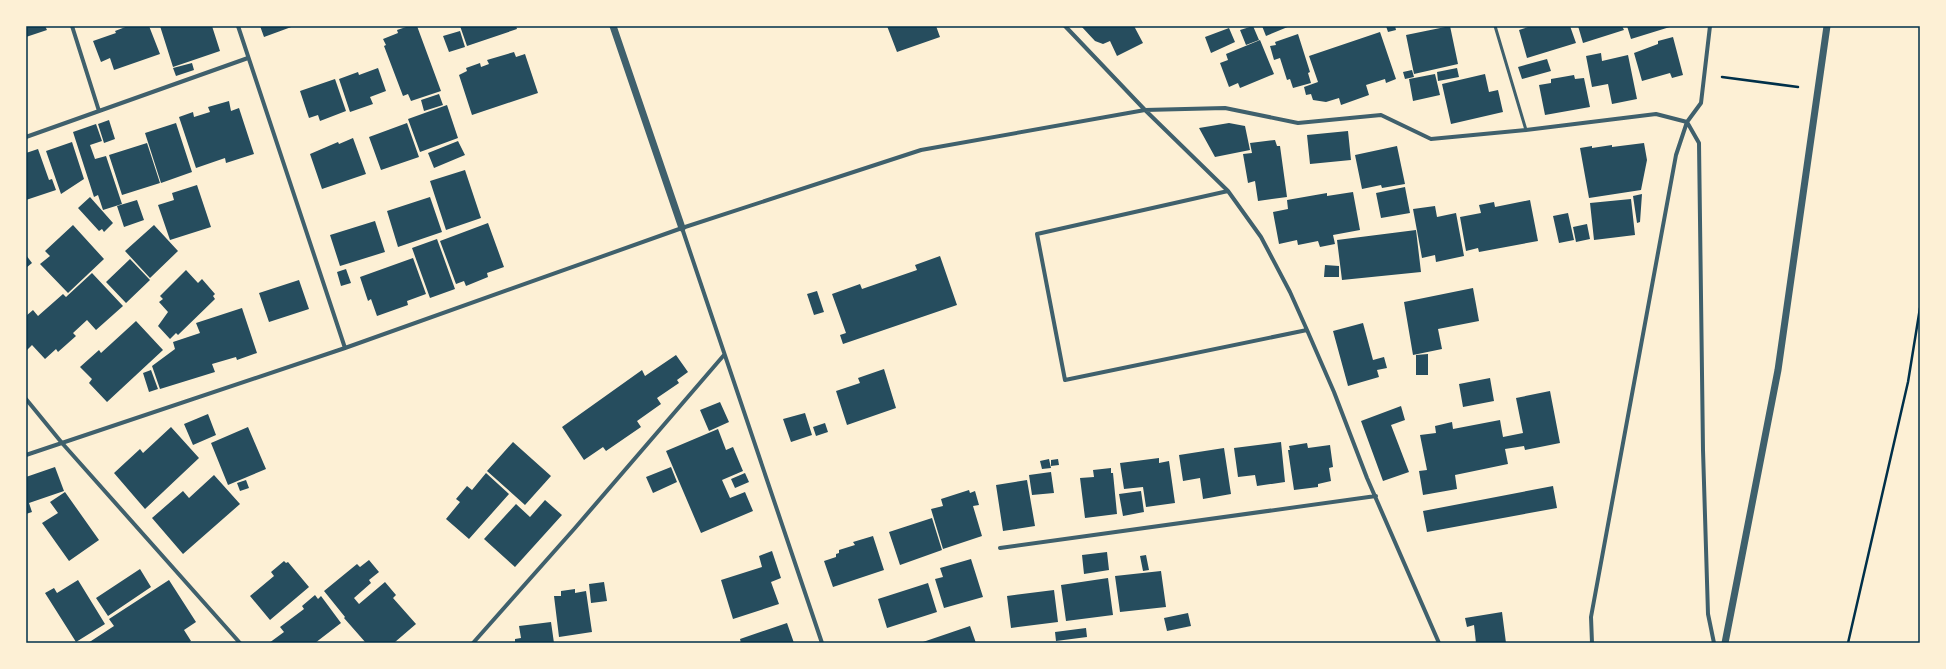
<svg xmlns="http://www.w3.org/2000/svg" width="1946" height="669" font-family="'Open Sans',sans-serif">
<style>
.building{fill:#264d5e}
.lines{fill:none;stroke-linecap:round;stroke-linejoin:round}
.path{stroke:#003049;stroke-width:2.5}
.service{stroke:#3f606c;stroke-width:3}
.minor{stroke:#3f606c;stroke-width:4}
.tertiary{stroke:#3f606c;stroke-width:7}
.neatline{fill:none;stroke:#003049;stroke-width:1.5}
</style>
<rect width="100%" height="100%" fill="#fdf0d5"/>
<path class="building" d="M26,26H45L47,30L26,37Z
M128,26H149L160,54L114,70L110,58L101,62L93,41L116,33L115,31Z
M160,26H212L220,51L173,67Z
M260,26H294L264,37Z
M409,26H417L441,91L411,101L408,94L403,96L384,46L386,45L383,39L398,33L397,30Z
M460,26H516L517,29L467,46Z
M887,26H936L940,37L897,52Z
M1081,26H1134L1143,43L1117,56L1110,41L1103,44L1095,41Z
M1253,26L1259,40L1246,45L1240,30Z
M1262,26H1290L1266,36Z
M1386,26H1395L1396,30L1388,32Z
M1450,26L1458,64L1414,74L1406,35Z
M1531,26H1570L1576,43L1527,58L1519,30Z
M1578,26H1622L1624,30L1583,43Z
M1627,26H1673L1631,39Z
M1229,28L1235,42L1211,53L1205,37Z
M460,31L465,47L449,52L443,36Z
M1380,32L1396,79L1386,83L1385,79L1366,85L1369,95L1341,105L1339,98L1326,102L1313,100L1311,94L1306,95L1304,87L1318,82L1309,56Z
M1298,34L1310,72L1308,73L1311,83L1293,88L1290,79L1287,80L1280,58L1274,60L1270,46L1276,45L1275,42Z
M1673,37L1683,75L1672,78L1670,73L1642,81L1634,53L1658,44V41Z
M1260,40L1274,74L1240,88L1238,83L1229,87L1220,63L1228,60L1226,54Z
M514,52L516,57L525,54L538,93L472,115L459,75L467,71L466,68L480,63L481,67L489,64L487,60Z
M1601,53L1602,61L1628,55L1637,99L1612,104L1608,84L1592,87L1586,56Z
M1547,59L1551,71L1522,79L1518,67Z
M192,63L194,70L176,76L173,68Z
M378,68L386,91L370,97L373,104L350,112L339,79L358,72L359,75Z
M1457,68L1459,77L1438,81L1437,72Z
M1412,70L1414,77L1405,79L1403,72Z
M1435,74L1440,95L1413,101L1409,79Z
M1485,74L1489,92L1498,90L1503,112L1451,124L1442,84Z
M1574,75L1575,79L1584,78L1590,107L1545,115L1539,85L1551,83V79Z
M335,79L346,111L320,121L318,115L309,118L300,91Z
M439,94L443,105L424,111L421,100Z
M229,101L231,111L239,108L254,154L226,163L225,158L196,168L179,117L193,112L194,117L210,112L208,107Z
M447,105L458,138L420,152L408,119Z
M109,120L115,139L104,143L98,124Z
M176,123L192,172L161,183L145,133Z
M407,123L419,157L381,170L369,137Z
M1229,123L1245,126L1250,150L1215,157L1199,128Z
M96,124L102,141L90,145L95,159L106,156L122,204L103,210L98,195L94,197L73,132Z
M1348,131L1351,160L1310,164L1307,135Z
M353,138L366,174L322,189L310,154L338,142L339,144Z
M1275,140L1277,146H1280L1287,197L1258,201L1255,181L1248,183L1243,154L1252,153L1250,143Z
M458,141L465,155L434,168L428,153Z
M72,142L84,179L61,194L46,151Z
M147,143L160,183L122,195L109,155Z
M1644,143L1647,160L1641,190L1589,198L1580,148L1592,146V148L1612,145V147Z
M1397,146L1405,184L1382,188L1381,185L1362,189L1355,155Z
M38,149L49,180L52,179L56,190L26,200V153Z
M465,170L481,218L446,230L430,181Z
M197,185L211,227L170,240L158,205L174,200L172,193Z
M1405,187L1410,213L1381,218L1376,193Z
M1353,192L1360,230L1333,235L1335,244L1320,247L1318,241L1298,245L1297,240L1279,244L1273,212L1288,209L1287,200L1327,193V196Z
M1642,194L1640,222L1637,223L1633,196Z
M90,197L113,223L104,232L102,229L99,231L78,208Z
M430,197L442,232L398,247L387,211Z
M1631,199L1635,235L1594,240L1590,203Z
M137,200L144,220L124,227L117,206Z
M1530,200L1538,241L1479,252L1478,248L1466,251L1460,217L1481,213L1479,205L1494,202L1495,207Z
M1435,206L1437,217L1456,213L1464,256L1436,262L1435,255L1422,258L1413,209Z
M1568,213L1574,240L1559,243L1553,216Z
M375,221L385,252L340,266L330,235Z
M488,223L504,267L487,273L488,277L466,286L464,281L456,284L440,241Z
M1587,224L1590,239L1576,242L1573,227Z
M73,225L104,259L68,293L40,264L50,256L45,251Z
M154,225L178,251L150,278L125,251Z
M1416,230L1421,272L1342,280L1337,240Z
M437,239L455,289L430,298L412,248Z
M26,255L32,263L26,268Z
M940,256L957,305L843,344L840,335L846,333L832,294L860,284L862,289L917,270L915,265Z
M413,258L426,294L407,301L408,305L377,316L371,299L368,301L360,277Z
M130,259L150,280L126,303L106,282Z
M1325,265L1339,266V277H1324Z
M346,269L351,283L341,286L337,272Z
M186,270L198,283L202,279L215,294L213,296L215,299L178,335L176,333L170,339L158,326L168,312L159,302L163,299L160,296Z
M92,273L123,306L96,330L87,320L73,333L76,336L58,352L56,349L45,359L32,345L26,351V316L33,310L38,316L63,294L66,297Z
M299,280L309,309L269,322L259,293Z
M1473,288L1479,321L1438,329L1442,349L1413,355L1404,302Z
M817,291L824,312L814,315L807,294Z
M242,308L257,353L237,360L236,357L212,364L215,372L160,389L152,366L175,349L173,342L200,333L196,323Z
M136,321L163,350L107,402L89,383L92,379L80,367L99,350L101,353Z
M1363,323L1373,360L1384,357L1387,368L1377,370L1379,377L1348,386L1333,331Z
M1428,354V375H1416V355Z
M676,355L688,372L677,380L679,383L657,398L661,404L637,421L641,427L606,451L603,447L584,460L562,427L642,370L645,376Z
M884,369L896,408L847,425L836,391L860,383L858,378Z
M151,370L158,389L149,392L143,373Z
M1490,378L1494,401L1463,407L1459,384Z
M1550,391L1560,443L1525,450L1524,446L1505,449L1508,464L1455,475L1457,489L1423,495L1419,471L1427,470L1420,435L1436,433L1435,426L1452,422L1453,429L1500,420L1503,437L1523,433L1516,398Z
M720,402L729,422L709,431L700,410Z
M1401,406L1405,420L1391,425L1409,472L1383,481L1361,421Z
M805,413L812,435L791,442L783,419Z
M208,414L216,435L193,445L184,424Z
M825,423L828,432L816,436L813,427Z
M171,427L199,458L145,509L114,473L140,449L143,453Z
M248,427L266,469L228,485L211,443Z
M718,429L726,450L733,447L743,471L722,480L730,498L745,492L753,511L701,533L666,451Z
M513,442L551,476L525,505L487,471Z
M1281,442L1285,482L1257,486L1255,475L1238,477L1234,448Z
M1307,443L1308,448L1330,445L1333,467L1329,468L1331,481L1318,484V487L1294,490L1288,450H1290L1289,446Z
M1224,448L1231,494L1203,499L1200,478L1183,481L1179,455Z
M1159,458V463L1169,461L1175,503L1146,507L1143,487L1124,489L1120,463Z
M1049,459L1051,468L1042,469L1040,461Z
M1058,459L1059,465L1051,466V460Z
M55,467L64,491L29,503L32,512L26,514V477Z
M671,467L677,482L653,493L646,477Z
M1111,468V473H1113L1117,514L1085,518L1080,478L1094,477L1093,470Z
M1051,472L1054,493L1032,495L1029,475Z
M486,473L509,494L469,539L446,519L460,502L456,499L467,486L472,490Z
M745,473L749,482L735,488L731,479Z
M214,475L240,504L183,554L152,518L183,491L189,498Z
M246,480L249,488L240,491L237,483Z
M1027,480L1035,526L1003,531L996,485Z
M1553,486L1557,508L1427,532L1423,511Z
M969,490L970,493L975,491L979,505L973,506L982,536L943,549L931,509L943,506L941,499Z
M1141,491L1144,512L1123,516L1119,494Z
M65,492L99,540L69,561L42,523L58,513L50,502Z
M545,500L562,515L515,567L484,539L516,504L530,517Z
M932,518L942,550L900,565L889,532Z
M873,536L884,570L833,587L824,561L836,557V554L839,553V550L855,545L853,542Z
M772,551L781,578L771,582L779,604L733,619L721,580L762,567L759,556Z
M1107,552L1109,570L1084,574L1082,555Z
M1146,555L1149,570L1143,571L1140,556Z
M971,559L983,597L944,608L935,579L943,577L940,568Z
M369,560L379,572L369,580L371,583L354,598L359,604L385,582L396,595L393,598L416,624L395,642L396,643H366L344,618L345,617L324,591L357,564L360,567Z
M284,561L286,563L288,562L309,587L270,620L250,596L274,576L271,572Z
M140,569L151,587L108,616L96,598Z
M1161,571L1166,607L1120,612L1115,576Z
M1108,578L1113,615L1066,621L1061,585Z
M78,580L105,624L76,642L45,593L54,588L57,593Z
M169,580L196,622L184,630L191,641L188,643H88L114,626L109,619Z
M604,582L607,601L591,603L589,584Z
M928,583L937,612L887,628L878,599Z
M575,589V593L586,591L592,632L559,637L554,596H561V591Z
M1054,590L1058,622L1011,628L1007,596Z
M315,595L318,599L321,596L341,623L315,643H269L284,632L280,627L304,609L302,606Z
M1502,612L1506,643H1476L1474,625L1467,627L1465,618Z
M1188,613L1191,626L1167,631L1164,618Z
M551,622L554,643H515V639L521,638L519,626Z
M787,623L794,643H741L740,639Z
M970,626L976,643H920Z
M1086,628L1087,637L1056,641L1055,632Z"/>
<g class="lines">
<path class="path" d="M1722,77L1798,87
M1848,643L1908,382L1920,308"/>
<path class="service" d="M1495,26L1526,130"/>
<path class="minor" d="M72,26L99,111
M238,26L345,348
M1065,26L1145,110L1228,191L1261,237L1290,292L1307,330L1334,392L1367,478L1439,643
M26,137L248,58
M1228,191L1037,234L1065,380L1307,330
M682,228L822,643
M26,399L62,443L240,643
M26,455L345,348L682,228L921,150L1145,110L1225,108L1298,123L1381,115L1431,139L1526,130L1656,114L1687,122L1699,143L1703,450L1708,614L1714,643
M1000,548L1376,496
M473,643L575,528L724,355
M1592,643L1591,617L1676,155L1687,122L1701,103L1710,26"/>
<path class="tertiary" d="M613,26L682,228
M1725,643L1778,370L1827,26"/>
</g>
<rect width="1946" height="669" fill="none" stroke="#fdf0d5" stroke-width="54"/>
<rect x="27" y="27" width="1892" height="615" class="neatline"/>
</svg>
